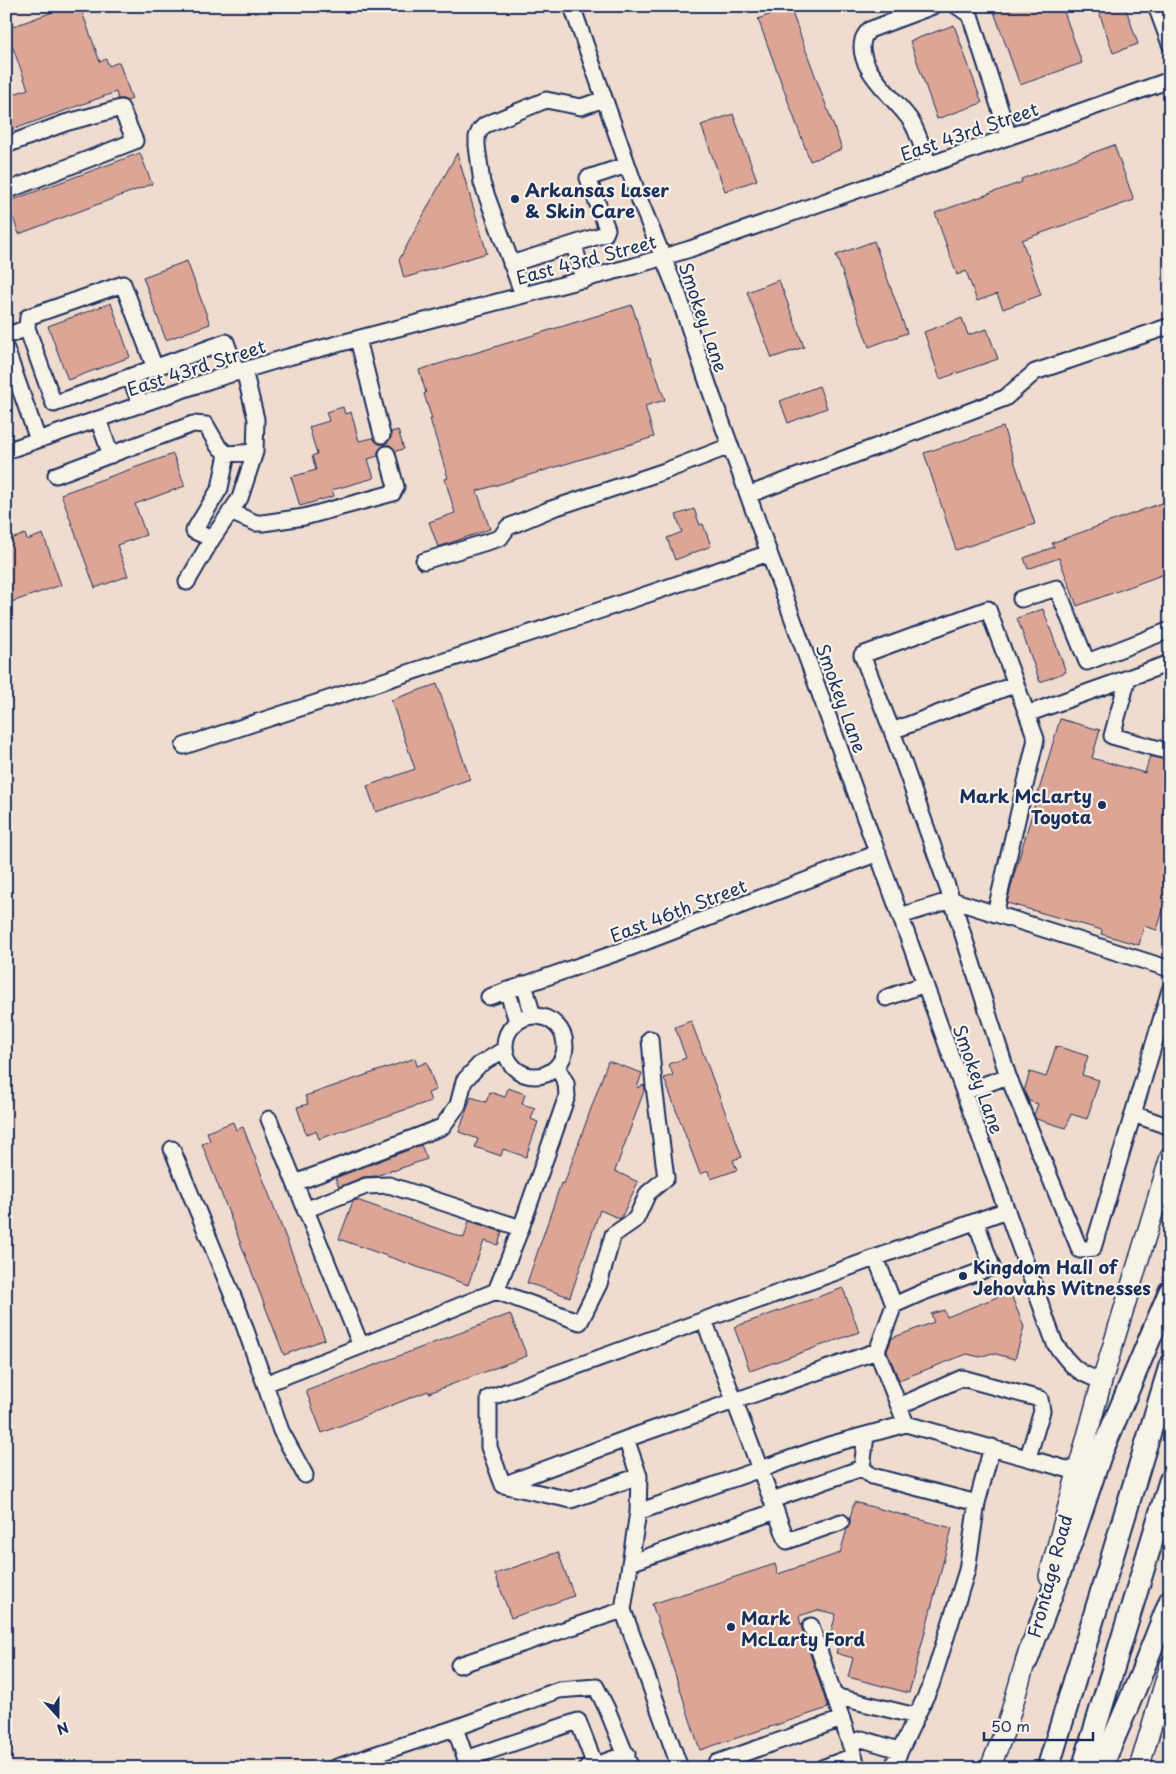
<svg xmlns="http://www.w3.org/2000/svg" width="1176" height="1774" font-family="'Playpen Sans',sans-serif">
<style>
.building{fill:#dda595;stroke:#1b2f5e}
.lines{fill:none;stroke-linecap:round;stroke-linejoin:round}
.minor-casing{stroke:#1b2f5e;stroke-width:19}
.major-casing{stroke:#1b2f5e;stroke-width:22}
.highway-casing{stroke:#1b2f5e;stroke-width:25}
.minor{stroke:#f7f3e8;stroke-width:15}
.major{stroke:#f7f3e8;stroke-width:19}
.highway{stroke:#f7f3e8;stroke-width:21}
.poi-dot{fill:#1b2f5e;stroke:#f7f3e8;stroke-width:2}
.labels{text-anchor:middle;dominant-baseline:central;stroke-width:4.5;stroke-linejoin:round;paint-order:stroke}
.street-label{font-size:18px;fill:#1b2f5e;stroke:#f7f3e8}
.poi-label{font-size:18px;font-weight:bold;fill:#1b2f5e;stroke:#f7f3e8;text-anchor:start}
</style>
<rect width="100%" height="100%" fill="#efdccf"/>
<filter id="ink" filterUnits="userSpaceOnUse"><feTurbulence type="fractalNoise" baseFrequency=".02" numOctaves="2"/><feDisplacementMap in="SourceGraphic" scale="10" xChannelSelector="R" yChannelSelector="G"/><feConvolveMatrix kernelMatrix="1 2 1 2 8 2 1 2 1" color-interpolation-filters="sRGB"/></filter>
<g filter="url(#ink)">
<path class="building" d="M69,6H80L100,62L106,59L109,66L119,62L132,99L127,101L123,99H118L116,92L6,132V97L28,89L6,29Z
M992,6H1062L1082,63L1020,85Z
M1097,6H1125L1138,44L1113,53Z
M790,7L842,149L810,161L758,19Z
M954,25L982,103L937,119L910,41Z
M733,114L757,180L725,191L701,125Z
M1114,145L1134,200L1022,240L1041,295L1003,309L997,294L977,301L966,271L957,275L935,213L1022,182L1021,179Z
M140,153L152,184L19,234L7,202Z
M457,153L487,253L404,278L399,260Z
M874,241L907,333L869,347L836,255Z
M187,261L210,324L166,340L143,277Z
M779,280L804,347L772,358L747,292Z
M111,303L130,357L68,380L48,326Z
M632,305L648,357H650L665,400L645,406L654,437L477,491L490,529L438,547L429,522L455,513L445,479L448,478L430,419H432L424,394L426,393L419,370Z
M962,318L968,335L987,329L998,359L940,379L924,332Z
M819,386L827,408L788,423L780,401Z
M343,407L345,414L351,412L359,441L373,438L379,444H385L391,438V432L398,430L404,449L396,451L390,445H384L378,451V456L368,459L374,478L332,490L334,496L300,506L291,477L316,470L312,456L317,454L309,427L329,421L326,412Z
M1003,427L1035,524L956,550L924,453Z
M173,454L185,486L135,504L146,535L117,545L128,576L95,588L61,494Z
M1170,500V572L1077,606L1059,558L1028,569L1024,558L1054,547L1052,543Z
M694,509L700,525L703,524L711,546L675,560L667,538L682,532L676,515Z
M25,534L27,540L43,534L61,585L6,604V541Z
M1043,609L1066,672L1040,682L1017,618Z
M437,684L470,779L376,812L367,786L415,769L391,700Z
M1060,719L1100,730L1092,758L1145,773L1150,756L1170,761V898L1167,897L1157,930L1144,926L1139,945L1101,934L1102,930L1007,903L1014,875Z
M691,1021L742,1157L733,1160L737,1170L711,1179L708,1171L700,1174L664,1078L673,1075L669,1064L686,1058L675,1027Z
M1056,1046L1088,1056L1082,1075L1099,1080L1087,1119L1071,1114L1066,1128L1036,1119L1034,1115L1038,1104L1029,1101L1024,1091L1030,1072L1046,1077Z
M415,1058L417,1066L427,1062L436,1090L428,1093L431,1101L319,1139L316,1131L306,1134L297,1107L308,1104L305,1096Z
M608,1061L642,1073L637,1088L644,1085L645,1088L615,1171L638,1182L621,1218L620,1219L600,1210L570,1297L527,1283L561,1183L564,1184Z
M508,1088L525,1094L522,1104L535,1108L531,1119L538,1122L526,1157L503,1149L501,1156L475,1147L478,1139L459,1132L471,1097L486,1102L490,1092L505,1097Z
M233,1122L236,1130L243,1127L325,1339L284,1355L202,1144L210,1141L207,1132Z
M421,1145L427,1159L393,1171V1170L376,1176L363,1177L339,1187L335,1178Z
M357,1200L464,1238L469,1221L502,1232L498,1245L484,1241L468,1285L339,1239L353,1201Z
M843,1288L859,1332L750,1371L734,1327Z
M1010,1292L1024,1327L1015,1359L992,1353L980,1357L967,1354L899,1380L887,1351L892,1338L934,1322L931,1314L944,1310L947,1317Z
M510,1314L527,1356L429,1393L428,1391L322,1433L306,1391Z
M854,1502L952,1528L909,1693L848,1677L853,1658L836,1653L839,1641L829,1639L836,1614L818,1610L799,1616L802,1629L828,1708L700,1750L652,1604L775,1564L778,1574L840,1553L847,1529L850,1524V1518Z
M558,1552L574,1596L511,1618L495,1574Z"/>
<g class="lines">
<g class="minor-casing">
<path id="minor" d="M572,6L640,201L678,294L709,387L1055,1344C1070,1365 1076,1373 1102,1381
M957,6L970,15L1009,137
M1156,6L1170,44
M6,145L65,123L121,108L135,141L6,191
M929,165C923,151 919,134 911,121C897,100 855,68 863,40C863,37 867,33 869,30L933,6
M574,245L584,280
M511,264L605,234L607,229L588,178L627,165
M523,295L482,183L477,146V137L480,130L485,125L546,100L581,107L604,99
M27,328L28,317L123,284L155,368
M6,336L27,328L54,404L226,342L237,373
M358,339L382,435
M6,349L38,440
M130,377L141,405
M98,419L111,455
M6,451L211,380L288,357L634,266L690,249L1170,80
M56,475L193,424L206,425L218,446L227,454L255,452
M748,495L1005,398L1035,372L1170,326
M230,512L256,523H263L304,517L393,493L396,487L387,454
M212,539L194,531L220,488L227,454
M424,561L500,538L508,527L551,509L665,471L730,446
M187,582L212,539L240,498L255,452L256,419L244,370
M1021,599L1057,588L1087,662L1170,630
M1170,663L1027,714L988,609L862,655L892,731L952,900L1008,1076L1080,1250L1093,1248L1133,1114L1170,1127
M1128,678L1112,736L1170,752
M892,731L1016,684
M184,746L601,610L769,553
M995,914L1036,739L1027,714
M900,916L952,900L1170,969
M524,984L533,1016
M507,990L517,1021
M489,997L616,953L878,853
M886,998L925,984
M505 1046a30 30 0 1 1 60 0a30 30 0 1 1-60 0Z
M557,1067L566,1083L567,1096L521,1228L496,1291L580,1322L599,1284L613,1235L636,1219L648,1193L666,1178L654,1086L650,1039
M964,1092L1008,1076
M1133,1114L1170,990
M269,1119L361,1346L496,1291
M172,1149L239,1311L265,1384L361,1346
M295,1183L442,1127L458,1105L464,1081L479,1065L505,1049
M305,1210L366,1186L389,1185L521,1228
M876,1258L894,1305L877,1351
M894,1305L921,1293L992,1267L976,1222
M704,1320L787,1541L841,1522
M265,1384L281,1431L305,1475
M899,1406L962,1378L1040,1399L1042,1411L1028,1457
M626,1439L639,1476L638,1512L623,1610L680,1768
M862,1468L872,1476L977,1503
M862,1468L866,1435
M503,1485L489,1447V1398L1007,1210
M503,1485L626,1439L877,1351L906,1424
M503,1485L571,1500L639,1476
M772,1500L862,1468
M638,1512L829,1445L906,1424L1077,1472
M630,1563L776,1511
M811,1626L858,1768
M459,1665L623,1610
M834,1696L916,1716
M455,1728L469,1768
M850,1744L862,1739L899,1750
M466,1759L578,1721L595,1765
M334,1768L455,1728L559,1690L596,1687L607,1709L631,1768
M587,1768L627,1754
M717,1768L716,1763L842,1719
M822,1768L854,1756
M892,1768L931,1685L967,1570L977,1503L992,1447"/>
</g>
<g class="major-casing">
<path id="major" d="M1049,1576L1102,1381L1170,1157
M990,1768L1007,1725L1030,1646
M1139,1768L1170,1665"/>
</g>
<g class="highway-casing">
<path id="highway" d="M1027,1660L1074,1534L1100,1456L1170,1291
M1048,1768L1170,1366
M1083,1768L1170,1481
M1101,1768L1140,1677L1170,1601"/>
</g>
<use href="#minor" class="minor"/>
<use href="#major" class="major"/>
<use href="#highway" class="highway"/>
</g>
</g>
<g class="poi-dot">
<circle cx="515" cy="199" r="5"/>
<circle cx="1102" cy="805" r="5"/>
<circle cx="963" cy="1276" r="5"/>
<circle cx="731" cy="1627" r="5"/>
</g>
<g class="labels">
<g class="street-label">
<text transform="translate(969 131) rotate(-19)">East 43rd Street</text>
<text transform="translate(586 259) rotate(-15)">East 43rd Street</text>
<text transform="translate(704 317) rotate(71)">Smokey Lane</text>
<text transform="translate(196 367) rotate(-18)">East 43rd Street</text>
<text transform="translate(842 698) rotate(70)">Smokey Lane</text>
<text transform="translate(678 910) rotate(-21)">East 46th Street</text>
<text transform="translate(979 1079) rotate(70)">Smokey Lane</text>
<text transform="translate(1049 1576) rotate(-75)">Frontage Road</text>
</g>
<g class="poi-label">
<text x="525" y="189">Arkansas Laser<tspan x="525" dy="21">&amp; Skin Care</tspan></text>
<text x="1092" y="795" text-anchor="end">Mark McLarty<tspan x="1092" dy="21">Toyota</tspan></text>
<text x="973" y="1266">Kingdom Hall of<tspan x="973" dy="21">Jehovahs Witnesses</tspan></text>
<text x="741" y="1617">Mark<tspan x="741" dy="21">McLarty Ford</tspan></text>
</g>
</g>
<rect width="1176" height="1774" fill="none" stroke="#f7f3e8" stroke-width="25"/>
<rect x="12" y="12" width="1151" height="1749" fill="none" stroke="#1b2f5e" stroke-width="2" filter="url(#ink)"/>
<g transform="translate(58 1716) rotate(159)" stroke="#f7f3e8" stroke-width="4" paint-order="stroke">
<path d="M0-4L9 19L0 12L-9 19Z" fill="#1b2f5e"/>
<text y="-8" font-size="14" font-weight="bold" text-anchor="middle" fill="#1b2f5e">N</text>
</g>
<path d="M984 1732v8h109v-8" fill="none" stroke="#1b2f5e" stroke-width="2.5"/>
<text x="991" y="1732" font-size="15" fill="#1b2f5e" stroke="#f7f3e8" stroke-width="4" paint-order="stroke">50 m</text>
</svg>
